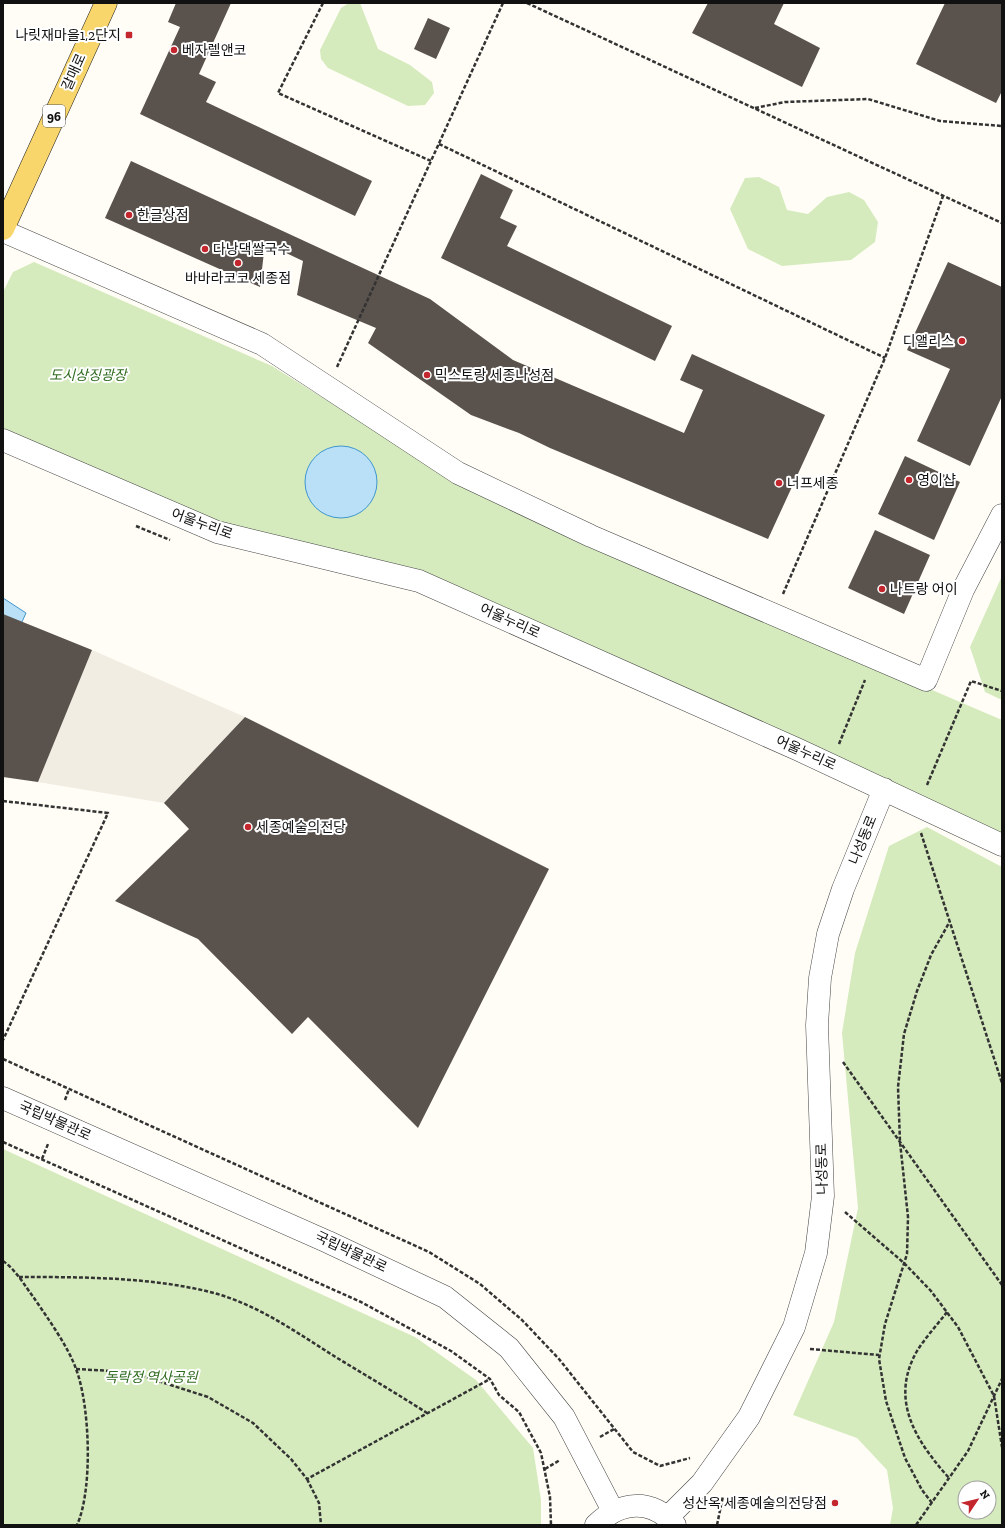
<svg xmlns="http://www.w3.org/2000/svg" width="1005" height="1528" font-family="'Zilla Slab','Noto Sans KR',serif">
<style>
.green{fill:#d5ebbd;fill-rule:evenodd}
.plaza{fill:#f1ede2}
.water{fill:#b9e0f7;stroke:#3f96cf}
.building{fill:#5a524d}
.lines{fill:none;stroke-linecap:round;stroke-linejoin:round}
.minor-casing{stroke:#444;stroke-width:23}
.major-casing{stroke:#222;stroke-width:23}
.path{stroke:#333;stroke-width:2.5;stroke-dasharray:4 2;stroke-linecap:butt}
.minor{stroke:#fff;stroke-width:22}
.major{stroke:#f9d66b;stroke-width:22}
.poi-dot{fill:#c4262e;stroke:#fff;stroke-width:1.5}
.labels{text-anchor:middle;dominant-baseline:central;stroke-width:4;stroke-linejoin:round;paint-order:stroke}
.shield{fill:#fff;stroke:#585858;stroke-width:1}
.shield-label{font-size:13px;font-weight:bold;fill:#111}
.poi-label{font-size:14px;fill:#111;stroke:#fff;text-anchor:start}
.street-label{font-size:14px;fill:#111;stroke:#fff}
.park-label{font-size:14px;font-style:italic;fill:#2f6b1f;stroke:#fff}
</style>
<rect width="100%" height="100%" fill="#fffdf5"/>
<path class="green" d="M349,3H360L378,49L410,65L432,82L434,93L425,105L408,106L328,68L321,59L320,50L341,8Z
M759,177L779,187L787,210L808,214L827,197L849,192L864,200L878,222L875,242L851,260L782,266L748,249L730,209L745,178Z
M34,262L272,366L476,494L1002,720V838L901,787L414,568L228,526L3,428V292L13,272Z
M1002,576V700L985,692L970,647Z
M927,827L1002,867V1525H890L893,1508L887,1470L857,1438L793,1415L834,1322L858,1208L842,1033L855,953L889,846ZM965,1488H989V1512H965Z
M3,1149L415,1337L476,1380L533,1448L541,1500V1525H3Z"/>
<path class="plaza" d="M92,650L245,717L164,803L38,782Z"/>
<path class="water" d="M305 482a36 36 0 1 1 72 0a36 36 0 1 1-72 0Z
M3,598L26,613L3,664Z"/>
<path class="building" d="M176,3H231L199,74L216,82L206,102L372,181L355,216L140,114L180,27L168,22Z
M708,3H784L774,24L820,48L802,87L692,33Z
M945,3H1002V91L996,103L916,64Z
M428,18L450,28L436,59L414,49Z
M131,161L430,299L513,360L684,433L703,390L680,380L692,354L825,415L768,539L550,448L519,433L471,415L368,343L376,328L297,295L303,261L265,243L260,287L105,218Z
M481,174L513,190L500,218L517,226L507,246L672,326L655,361L441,258Z
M948,262L1002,287V396L970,466L917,441L950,369L907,350Z
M905,456L960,482L934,540L878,514Z
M875,530L930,555L904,614L848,588Z
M3,614L92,650L38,782L3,777Z
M245,717L549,869L418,1128L308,1017L292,1034L198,939L115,901L189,829L164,803Z"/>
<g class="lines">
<g class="minor-casing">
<path id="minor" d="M3,231L262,344L458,473L591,536L926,680L963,590L1002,515
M3,440L217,532L419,581L799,750L1002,845
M3,1098L328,1242L445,1297L509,1348L564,1417L613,1511
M668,1517L702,1483L749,1417L794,1327L816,1253L823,1196L817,1025L820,978L828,934L843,889L884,789
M596,1525C620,1501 651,1498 675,1525"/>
</g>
<g class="major-casing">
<path id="major" d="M3,229L106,3"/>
</g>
<path class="path" d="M323,3L278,93L431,161
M527,3L1002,223
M755,108L785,102L868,99L940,121L1002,126
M439,144L885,358
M337,367L503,3
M136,526L170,540
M783,594L885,358L943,196
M839,744L865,680
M927,785L971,681L1002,691
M3,801L108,813L3,1040
M921,833L1002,1083
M3,1059L429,1252L480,1284L522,1320L559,1359L633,1452L660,1466L690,1458
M843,1062L1002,1285
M65,1100L69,1089
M3,1142L361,1302L451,1351L490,1379L499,1395L519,1412L541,1453L550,1497L551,1525
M42,1159L48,1144
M845,1212L904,1263L931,1291L958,1327L994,1396L1002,1447
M3,1261C16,1270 25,1286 34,1298C47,1317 69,1348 76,1369C90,1405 93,1490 77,1525
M19,1277C82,1277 153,1277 214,1293C258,1305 296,1332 334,1356C365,1375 396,1393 427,1413
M947,1312C937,1325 925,1338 917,1351C889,1400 916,1441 949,1478
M810,1349L879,1355
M76,1369L130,1372L208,1397L253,1423L291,1459L307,1479L490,1379
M600,1437L614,1429
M545,1469L560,1460
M307,1479L319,1503L321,1525
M932,1503L922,1490L905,1458L886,1401L879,1359L885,1324L907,1254L908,1217L900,1142L898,1087L904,1034L917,991L931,955L950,921
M717,1525L723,1496
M916,1525L968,1451L1002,1379"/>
<use href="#minor" class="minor"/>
<use href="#major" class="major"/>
</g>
<g class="poi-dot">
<rect x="125" y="31" width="8" height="8" rx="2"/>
<circle cx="174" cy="50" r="4"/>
<circle cx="129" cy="215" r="4"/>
<circle cx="205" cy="249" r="4"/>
<circle cx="238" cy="263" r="4"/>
<circle cx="962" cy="341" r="4"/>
<circle cx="427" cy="375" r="4"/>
<circle cx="909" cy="480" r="4"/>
<circle cx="779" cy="483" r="4"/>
<circle cx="882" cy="589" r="4"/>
<circle cx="248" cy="827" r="4"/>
<circle cx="835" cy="1503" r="4"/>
</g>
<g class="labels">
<rect class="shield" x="43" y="105" width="22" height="22" rx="3"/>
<g class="shield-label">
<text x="54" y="116">96</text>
</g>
<g class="poi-label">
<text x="121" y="35" text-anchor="end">나릿재마을1,2단지</text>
<text x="182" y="50">베자렐앤코</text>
<text x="137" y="215">한글상점</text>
<text x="213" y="249">다낭댁쌀국수</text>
<text x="238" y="278" text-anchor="middle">바바라코코 세종점</text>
<text x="954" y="341" text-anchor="end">디앨리스</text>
<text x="435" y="375">믹스토랑 세종나성점</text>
<text x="917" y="480">영이샵</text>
<text x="787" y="483">너프세종</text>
<text x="890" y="589">나트랑 어이</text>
<text x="256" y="827">세종예술의전당</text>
<text x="827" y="1503" text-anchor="end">성산옥 세종예술의전당점</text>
</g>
<g class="street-label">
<text transform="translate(74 72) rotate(-66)">갈매로</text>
<text transform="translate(202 524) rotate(20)">어울누리로</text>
<text transform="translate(510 621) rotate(24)">어울누리로</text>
<text transform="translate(806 753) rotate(24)">어울누리로</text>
<text transform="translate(863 840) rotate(-68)">나성동로</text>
<text transform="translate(55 1121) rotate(24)">국립박물관로</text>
<text transform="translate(822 1169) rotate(-91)">나성동로</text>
<text transform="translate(351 1252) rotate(25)">국립박물관로</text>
</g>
<g class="park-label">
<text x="88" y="375">도시상징광장</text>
<text x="151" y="1377">독락정 역사공원</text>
</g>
</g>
<rect width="1005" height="1528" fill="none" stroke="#111111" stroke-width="8"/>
<g transform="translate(977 1500) rotate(55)"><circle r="19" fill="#ffffff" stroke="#a0a0a0"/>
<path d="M0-3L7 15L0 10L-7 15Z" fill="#c4262e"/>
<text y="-6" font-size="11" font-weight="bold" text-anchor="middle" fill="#111111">N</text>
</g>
</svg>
